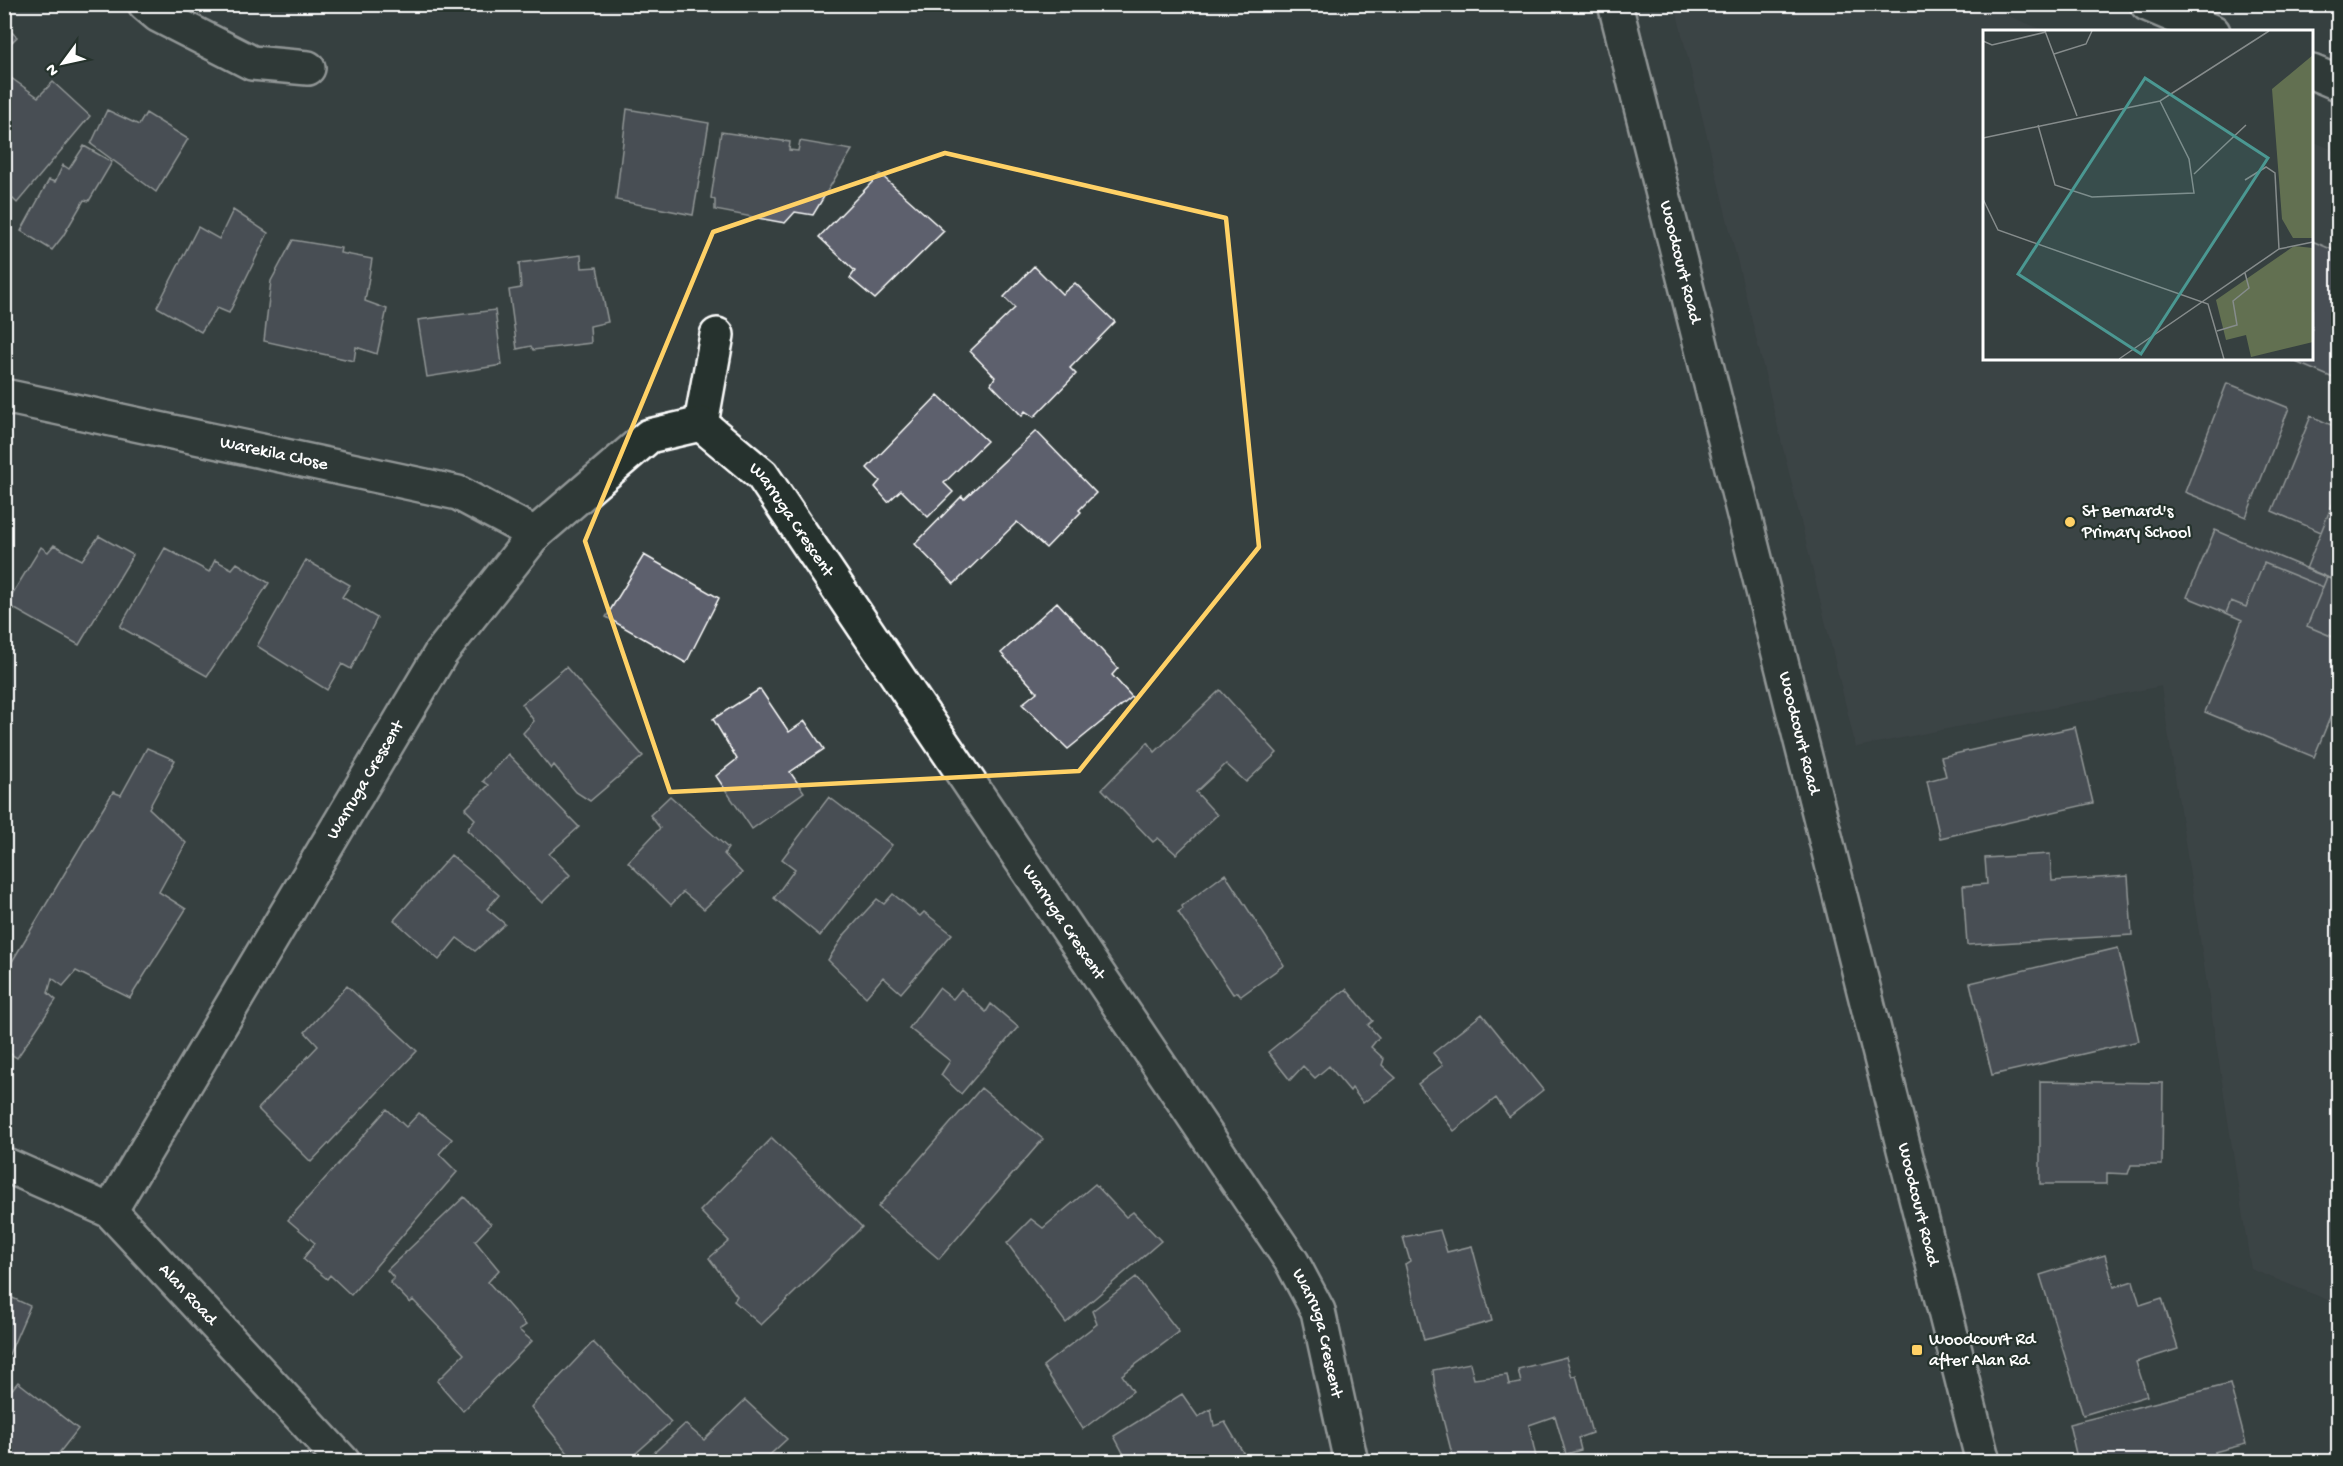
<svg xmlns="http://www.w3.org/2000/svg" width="2343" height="1466" font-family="'Gochi Hand',sans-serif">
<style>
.built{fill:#424a4e}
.building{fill:#5d606d;stroke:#fff;stroke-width:1.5}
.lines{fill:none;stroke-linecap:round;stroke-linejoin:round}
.minor-casing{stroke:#fff;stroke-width:38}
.minor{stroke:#26332d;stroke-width:33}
.marked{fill:none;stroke:#ffd166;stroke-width:4.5;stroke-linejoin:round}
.poi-dot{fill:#ffd166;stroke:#26332d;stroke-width:2}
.labels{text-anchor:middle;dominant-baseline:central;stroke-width:4.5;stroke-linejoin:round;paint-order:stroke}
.street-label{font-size:18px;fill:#fff;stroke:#26332d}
.poi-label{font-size:18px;fill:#fff;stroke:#26332d;text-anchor:start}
.inset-road{fill:none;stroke:#868c8c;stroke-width:1.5}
.view{fill:#4b9892;fill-opacity:0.15;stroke:#4b9892;stroke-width:3}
.inset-edge{fill:none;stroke:#fff;stroke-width:3}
</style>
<rect width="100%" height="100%" fill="#364040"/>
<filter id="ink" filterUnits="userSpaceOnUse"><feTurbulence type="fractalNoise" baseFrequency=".0167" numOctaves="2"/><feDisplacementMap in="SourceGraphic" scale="12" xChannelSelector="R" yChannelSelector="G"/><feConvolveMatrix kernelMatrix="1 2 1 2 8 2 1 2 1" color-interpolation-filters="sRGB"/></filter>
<g filter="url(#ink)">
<path class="built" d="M1675,5H1981L2046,31L1984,32V358H2312V141L2338,152V1304L2251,1269L2161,686L1856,747Z"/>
<path class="building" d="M4,25L17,37L4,50Z
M4,73L38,97L53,82L90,116L17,203L4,190Z
M627,109L709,123L693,215L616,200Z
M107,110L139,125L146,113L188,139L156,192L91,144Z
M721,132L790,142L789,150L798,151L800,141L852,150L813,215L795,212L785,223L715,210V200L711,198Z
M84,146L112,162L89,201L84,200L63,236L52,250L21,231L49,180L55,182L63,165L69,169Z
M880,174L944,231L875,299L850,278L855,271L819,237Z
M233,210L268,233L229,313L217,308L201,332L157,307L198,227L219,239Z
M293,240L341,248L340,253L372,259L365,301L387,309L377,354L356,347L354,361L264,341L271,281Z
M2312,241L2338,252V380L2286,358H2312Z
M581,255L582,268L597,267L608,322L590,326L591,343L533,350L531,346L517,349L509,290L521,288L519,263Z
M1034,266L1062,294L1075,283L1115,322L1070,368L1076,374L1034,417L1025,411L1022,416L991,384L995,377L970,351L1015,308L1004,297Z
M495,310L502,365L427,377L418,320Z
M2227,383L2289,408L2246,517L2185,492Z
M938,395L987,441L944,483L953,492L928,517L901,490L888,502L875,487L880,481L867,468Z
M2311,416L2338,428V490L2321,532L2272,511Z
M1036,431L1096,493L1079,510L1081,512L1046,548L1017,522L954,584L915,544L962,496L964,499Z
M2338,490V582L2306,569Z
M2215,530L2327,577L2323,587L2264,563L2246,607L2231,601L2226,613L2187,597Z
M99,536L133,555L79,645L6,604L41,547L48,552L54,545L82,560Z
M165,548L209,572L215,560L232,569L237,563L269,583L207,676L120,627Z
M644,555L719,598L686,663L606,617Z
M306,560L350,585L342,597L377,618L351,669L342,664L327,690L257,646Z
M2264,563L2323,587L2307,626L2338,639V698L2314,757L2205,712L2242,620L2226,613L2231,601L2246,607Z
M2327,577L2338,582V639L2307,626Z
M1057,602L1118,668L1112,675L1132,697L1068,749L1022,704L1037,692L1001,653Z
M566,667L643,756L590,801L576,792L554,765L551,769L523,733L534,721L522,704Z
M760,689L789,732L805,721L824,749L790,772L804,792L752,829L716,776L737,759L713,719Z
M1220,690L1277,753L1246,782L1226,764L1196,792L1217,815L1176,854L1158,838L1153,842L1102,789L1148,742L1155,752Z
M2075,727L2093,803L1940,838L1927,781L1946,776L1941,757Z
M147,748L175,760L149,808L186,843L159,892L186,909L130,998L76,971L63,986L52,978L48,993L56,1000L17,1058L4,1050V975L113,792L121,795Z
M508,754L579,827L549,854L570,875L542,903L467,830L475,819L465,809L489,785L483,781Z
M670,796L728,848L724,854L742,873L704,909L683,892L671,905L628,862L660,828L650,815Z
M829,797L892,845L820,936L774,898L795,869L782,859Z
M2050,854L2052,881L2128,876L2132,935L1967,945L1963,886L1987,884L1985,858Z
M451,855L499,895L487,909L505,924L475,951L457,938L439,960L394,920Z
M1225,874L1284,965L1241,996L1238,992L1233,994L1178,912L1183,909L1182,906Z
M893,894L920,916L924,912L952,934L901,993L883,977L866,997L828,960L845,934L877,899L884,904Z
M2118,948L2139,1041L1992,1075L1970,983Z
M347,986L417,1051L311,1162L258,1109L318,1046L305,1032Z
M939,988L953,999L961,989L986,1012L991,1004L1018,1027L961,1094L941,1075L950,1061L909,1028Z
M1346,989L1373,1021L1368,1025L1379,1037L1371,1047L1384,1059L1382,1065L1396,1078L1363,1103L1352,1088L1350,1091L1329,1066L1315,1078L1303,1066L1290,1080L1268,1052Z
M1482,1014L1543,1090L1509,1117L1496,1098L1454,1131L1418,1084L1443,1065L1433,1053Z
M2040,1081L2163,1083L2162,1165H2131L2128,1174L2107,1173V1184H2040Z
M981,1088L1043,1139L939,1259L878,1207Z
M387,1109L406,1127L419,1113L452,1139L439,1154L457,1172L351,1295L330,1275L327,1279L303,1259L315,1243L288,1220Z
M772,1138L862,1227L761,1325L734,1301L737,1296L709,1258L729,1241L700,1211Z
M1095,1184L1126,1217L1133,1212L1161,1241L1066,1323L1007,1243L1031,1219L1043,1228Z
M464,1197L491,1224L475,1241L499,1270L488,1282L526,1325L519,1330L532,1341L463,1411L437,1381L464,1354L413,1300L410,1303L390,1282L394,1278L387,1270Z
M1440,1230L1447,1252L1472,1246L1492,1321L1424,1340L1405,1264L1410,1261L1403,1237Z
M2105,1255L2114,1287L2133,1281L2140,1305L2162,1298L2178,1349L2136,1362L2147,1396L2083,1415L2040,1275Z
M1136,1277L1179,1332L1122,1375L1133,1391L1083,1429L1043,1366L1097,1324L1092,1311Z
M4,1294L30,1306L4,1366Z
M593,1342L671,1422L626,1462H575L531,1407Z
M1566,1357L1572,1377L1576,1375L1592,1433L1578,1438L1581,1450L1566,1454L1555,1416L1529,1425L1537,1462H1454L1435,1388L1433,1370L1470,1363L1474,1379L1507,1375L1509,1385L1521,1383L1518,1369Z
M18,1382L78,1429L52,1462H4V1399Z
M2230,1384L2246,1444L2214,1452L2216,1462H2078L2069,1424Z
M1182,1394L1198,1417L1211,1409L1214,1426L1225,1422L1244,1454L1231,1462H1128L1114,1436Z
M745,1400L787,1439L762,1462H644L685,1424L704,1440Z"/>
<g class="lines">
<g class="minor-casing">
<g id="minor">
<path d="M145,4L158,15L252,63L308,68"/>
<path id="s1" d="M1615,4L1983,1462"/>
<path d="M2147,4L2213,32"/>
<path d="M2312,72L2338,83"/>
<path id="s2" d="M4,396L458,493L535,534"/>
<path d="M701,424L717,335"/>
<path id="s3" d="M4,1164L110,1211L343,1462"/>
<path id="s4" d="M110,1211L441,653L535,534L649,436L701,424L762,475L1292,1262L1318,1311L1351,1462"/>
</g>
</g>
<use href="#minor" class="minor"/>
</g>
</g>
<path d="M0 0H2343V1466H0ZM945,153L1226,218L1259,547L1079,771L670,792L585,541L713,232Z" fill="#364040" fill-opacity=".55" fill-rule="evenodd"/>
<path class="marked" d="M945,153L1226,218L1259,547L1079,771L670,792L585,541L713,232Z"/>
<g class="poi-dot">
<circle cx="2070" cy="522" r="6"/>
<rect x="1911" y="1344" width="12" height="12" rx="3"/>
</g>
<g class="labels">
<g class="street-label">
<text stroke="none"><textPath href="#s1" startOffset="266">Woodcourt Road</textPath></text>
<text stroke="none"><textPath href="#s2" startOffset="276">Warekila Close</textPath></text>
<text stroke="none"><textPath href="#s4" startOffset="1137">Warruga Crescent</textPath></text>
<text stroke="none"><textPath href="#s1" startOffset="752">Woodcourt Road</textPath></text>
<text stroke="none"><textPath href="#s4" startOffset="501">Warruga Crescent</textPath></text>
<text stroke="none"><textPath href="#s4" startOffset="1623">Warruga Crescent</textPath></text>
<text stroke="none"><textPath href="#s1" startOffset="1238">Woodcourt Road</textPath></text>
<text stroke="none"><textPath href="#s3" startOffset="230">Alan Road</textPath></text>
<text stroke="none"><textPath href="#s4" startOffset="2109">Warruga Crescent</textPath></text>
</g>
<g class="poi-label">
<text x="2082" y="512">St Bernard's<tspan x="2082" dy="21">Primary School</tspan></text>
<text x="1929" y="1340">Woodcourt Rd<tspan x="1929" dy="21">after Alan Rd</tspan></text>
</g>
</g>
<g transform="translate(1983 30)">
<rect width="330" height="330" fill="#364040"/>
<path d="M330,25V208H310L299,189L289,59ZM311,216L330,218V312L268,327L263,305L243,310L233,270Z" fill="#627051"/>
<path class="inset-road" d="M62,1L94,86M0,11L9,15L63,2M71,24L103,14L109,1M55,95L72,155L109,167L211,163L206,129L177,71M0,108L177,71L286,1M211,144L263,95M262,150L283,137L292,143L296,219M0,169L15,200L225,274L241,329M234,301L254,295L250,271L266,258L262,243M136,329L296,219L330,212"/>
<path class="view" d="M162,48L285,128L158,324L35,244Z"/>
<rect width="330" height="330" class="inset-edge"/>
</g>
<rect width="2343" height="1466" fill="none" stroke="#26332d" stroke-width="24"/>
<rect x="12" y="12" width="2319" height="1442" fill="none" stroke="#fff" stroke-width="2" filter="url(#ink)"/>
<g transform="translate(63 63) rotate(237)" stroke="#26332d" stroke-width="4.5" paint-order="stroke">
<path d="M0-4.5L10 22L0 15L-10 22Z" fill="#ffffff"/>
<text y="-9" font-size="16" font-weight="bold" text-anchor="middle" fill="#ffffff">N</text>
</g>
</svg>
